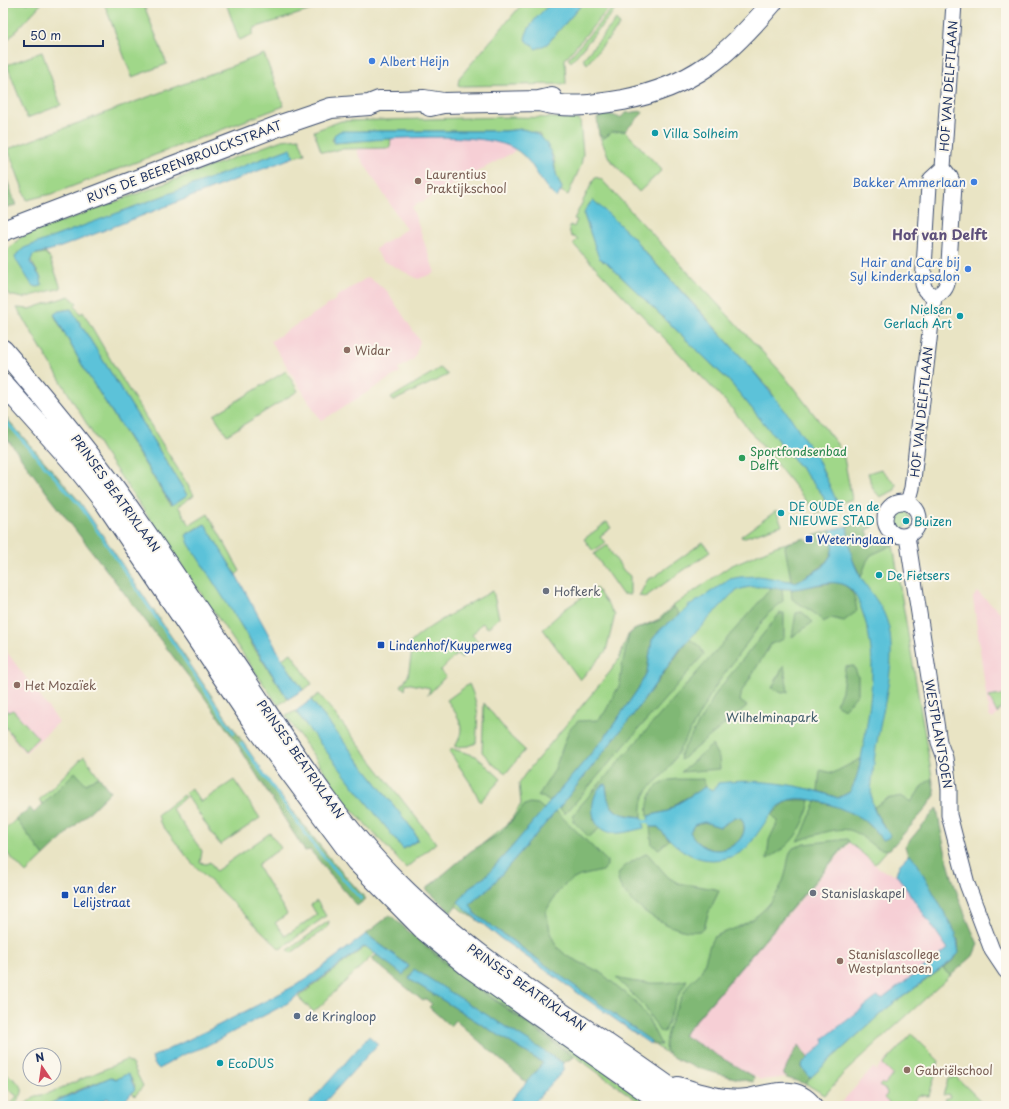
<svg xmlns="http://www.w3.org/2000/svg" width="1009" height="1109" font-family="'Playpen Sans',sans-serif">
<style>
.built{fill:#f6cfd5}
.green{fill:#a0d789;stroke:#5e8374;fill-rule:evenodd}
.forest{fill:#80b875;stroke:#4e746a}
.water{fill:#5bc2d9;stroke:#3b789c;fill-rule:evenodd}
.lines{fill:none;stroke-linecap:round;stroke-linejoin:round}
.stream{stroke:#5bc2d9;stroke-width:3}
.minor-casing{stroke:#3a4a6d;stroke-width:17}
.major-casing{stroke:#3a4a6d;stroke-width:22}
.minor{stroke:#fff;stroke-width:15}
.major{stroke:#fff;stroke-width:20}
.shop-dot{fill:#3f7fe0;stroke:#fbf7ec;stroke-width:1.5}
.culture-dot{fill:#0f9aa8;stroke:#fbf7ec;stroke-width:1.5}
.education-dot{fill:#8d6e63;stroke:#fbf7ec;stroke-width:1.5}
.leisure-dot{fill:#2e9e5b;stroke:#fbf7ec;stroke-width:1.5}
.transit-dot{fill:#1a4fb4;stroke:#fbf7ec;stroke-width:1.5}
.worship-dot{fill:#6b7280;stroke:#fbf7ec;stroke-width:1.5}
.service-dot{fill:#5c6f8a;stroke:#fbf7ec;stroke-width:1.5}
.labels{text-anchor:middle;dominant-baseline:central;stroke-width:4;stroke-linejoin:round;paint-order:stroke}
.shop-label{font-size:12px;fill:#366cbe;stroke:#fbf7ec;text-anchor:end}
.street-label{font-size:12px;fill:#1b2f5e;stroke:#fbf7ec}
.culture-label{font-size:12px;fill:#0d838f;stroke:#fbf7ec;text-anchor:start}
.education-label{font-size:12px;fill:#785e54;stroke:#fbf7ec;text-anchor:start}
.leisure-label{font-size:12px;fill:#27864d;stroke:#fbf7ec;text-anchor:start}
.transit-label{font-size:12px;fill:#164399;stroke:#fbf7ec;text-anchor:start}
.worship-label{font-size:12px;fill:#5b616d;stroke:#fbf7ec;text-anchor:start}
.park-label{font-size:12px;fill:#3c5969;stroke:#fbf7ec}
.service-label{font-size:12px;fill:#4e5e75;stroke:#fbf7ec;text-anchor:start}
.quarter-label{font-size:14px;font-weight:bold;fill:#5e507b;stroke:#fbf7ec}
</style>
<rect width="100%" height="100%" fill="#fbf7ec"/>
<filter id="ink" filterUnits="userSpaceOnUse"><feTurbulence type="fractalNoise" baseFrequency=".025" numOctaves="2"/><feDisplacementMap in="SourceGraphic" scale="8" xChannelSelector="R" yChannelSelector="G"/><feConvolveMatrix kernelMatrix="1 2 1 2 8 2 1 2 1" color-interpolation-filters="sRGB"/></filter>
<filter id="wash" filterUnits="userSpaceOnUse"><feTurbulence type="fractalNoise" baseFrequency=".012" numOctaves="4" result="noise"/><feDisplacementMap in="SourceGraphic" scale="16" xChannelSelector="R" yChannelSelector="G"/><feGaussianBlur stdDeviation="0.9" result="paint"/><feColorMatrix in="noise" values="0 0 0 0 0 0 0 0 0 0 0 0 0 0 0 0 0 1.4 0 .05"/><feComposite in="paint" operator="in"/></filter>
<g filter="url(#wash)">
<rect width="100%" height="100%" fill="#e9e4c4"/>
<path class="built" d="M472,135L517,148L512,153L412,207L435,273L418,279L382,260L375,249L406,229L358,154L357,139Z
M368,277L387,291L420,341L414,359L398,369L400,372L321,421L271,341L337,299L336,297Z
M977,592L1006,617V704L993,719L989,716L973,598Z
M3,647L59,722L25,753L3,725Z
M850,843L876,866L886,872L896,874L947,944V951L882,999L877,997L823,1039L824,1043L803,1063L792,1077L761,1080L688,1038L675,1053L671,1049Z
M912,1034L929,1096L919,1095L910,1106H838L873,1068L876,1071Z"/>
<path class="green" d="M3,3H42L3,45Z
M104,3H143L167,64L132,77Z
M226,3H333L254,28L252,35L239,40Z
M523,3H551L533,22L526,35L547,44L583,3H613L565,59L566,84L460,86L458,85L459,78Z
M617,3H621L571,62L568,59Z
M616,20L620,25L587,64L583,59Z
M42,52L61,105L27,118L7,65Z
M264,54L284,106L55,193L27,200L8,149Z
M510,117L561,118L580,120L583,154L581,165L568,195L561,191L562,188L556,177L554,158L539,134L522,129L505,131H362L332,139L334,143L391,138L390,148L341,149L329,152L321,151L314,131L341,121Z
M625,131L662,170L639,192L609,158L599,135L604,138L612,132Z
M299,138L305,154L294,157L291,148L17,253L41,278L30,259L33,255L45,253L50,258L61,288L23,298L9,295L3,285V254L21,237L282,140Z
M595,177L601,179L782,373L837,444L844,458L852,499L816,513L729,405L573,244L578,239L571,236L569,229L570,225L574,227L577,220L574,219ZM590,203L634,238L642,249L703,314L770,390L837,502L827,505L822,494L730,382L605,261L603,262L602,258L600,259L584,215Z
M69,296L77,303L75,305L80,314L83,312L116,369L194,495L178,506L190,525L208,514L240,571L236,575L205,524L188,533L254,648L288,699L278,705L103,451L17,308L30,309ZM71,309L187,495L171,505L86,372L54,315L59,311Z
M440,368L448,375L393,401L391,398Z
M286,371L298,391L227,435L214,415Z
M881,469L896,484L895,490L880,497L873,489L868,473Z
M892 519a9 9 0 1 1 18 0a9 9 0 1 1-18 0Z
M776,511L782,525L742,538L741,536Z
M607,522L611,528L600,536L605,543L593,551L584,539Z
M858,523L872,525L873,527L867,530L871,543L886,539L893,545L935,795L875,864L849,842L667,1054L554,973L436,892L429,886L509,823L521,804L519,783L525,774L610,672L619,659L628,635L634,630L659,619L673,606L730,566L776,546L806,538L807,541L814,539L813,536Z
M703,542L710,552L645,597L639,596L648,579L654,577Z
M608,545L610,551L624,571L630,576V595L622,594L594,554Z
M596,588L615,615L606,651L580,680L543,629L565,609Z
M493,591L499,618L488,628L482,623L472,635L478,641L462,658L457,654L440,671L446,676L428,695L430,688L406,683L405,690L401,686L408,676L412,651L405,650C413,633 474,601 493,591Z
M291,653L312,684L303,690L282,659Z
M469,684C480,708 478,718 476,743L469,746L455,747C467,726 459,718 447,700Z
M319,694L436,843L406,868L347,804L286,716L296,711L404,849L418,840L413,830L311,700Z
M1006,694V702L997,713L989,697Z
M484,703L511,737L525,750L506,773L495,766L482,752Z
M3,705L8,712L13,710L38,738L25,751L3,724Z
M453,749L476,756L501,779L480,802L473,787L449,751Z
M84,756L99,777L86,784L75,773L43,804L39,800Z
M234,780L260,818L220,845L185,793L191,788L201,802Z
M183,795L185,797L172,809L202,851L200,863L206,864L210,862L216,871L270,833L281,848L257,865L287,914L275,923L285,936L317,915L311,905L317,901L326,916L280,949L191,862L159,821L160,820L157,815Z
M16,819L44,856L26,873L3,849V832Z
M401,919L652,1106H645L454,970L399,920Z
M329,921L328,927L291,953L288,950Z
M366,946L375,953L314,1012L298,997Z
M943,968L950,976L842,1075L825,1095L806,1084L810,1078L886,1009Z
M912,1034L939,1061L929,1096L919,1095L910,1106H892L884,1098L887,1094L886,1090L879,1086L882,1083L884,1085L893,1075L883,1065Z
M126,1060L132,1064L143,1086L135,1096L132,1093L135,1085L129,1075L116,1079L111,1077L76,1091L47,1105L23,1106L35,1096L47,1094Z
M3,1071C20,1085 31,1086 13,1106H3V1099L10,1105L17,1096L3,1085Z
M955,1076L986,1106L949,1105L945,1099L950,1097L949,1094L943,1095L948,1080Z"/>
<path class="forest" d="M642,111L643,113L625,131L612,132L604,138L599,135L597,118C606,113 611,114 620,118L626,113Z
M3,169L16,205L3,208Z
M3,414L80,502L272,785L332,861L366,899L357,906L310,850L305,851L234,739L202,694L50,497L3,433Z
M858,523L872,525L873,527L867,530L871,543L886,539L893,545L871,555L867,561L861,577L850,554L847,526Z
M831,530C841,560 817,570 796,582L791,580L785,547L787,543L806,538L807,541L814,539L813,536Z
M836,582C854,588 854,594 857,611L844,621L831,618L823,622L814,613L792,599L791,589Z
M772,587L782,588L783,601L768,614L715,687L671,765C656,787 640,785 642,817L619,814L608,802L606,784L593,819L601,827L589,837L573,821L574,814L580,806Z
M674,607L679,613L675,619L661,629L652,640L647,672L638,689L605,737L550,802L541,796H538L554,771L569,730L578,721L598,720L605,712L620,684L622,665L629,635L634,630L660,620Z
M802,612L813,622L792,637L796,613Z
M780,613H784V639L771,644L742,691L740,701L747,706L681,760L680,755L718,690Z
M689,639L699,645L704,654L566,813H564L559,808L633,715Z
M784,665L788,692L782,693L772,688Z
M854,666L858,677V694L844,709L836,704L842,691L845,667Z
M712,745L719,758L720,769L681,772Z
M862,758L857,778L850,792L838,798L818,791L820,770L833,773Z
M75,772L86,784L99,777L110,792L44,856L16,819L30,808L34,813Z
M932,778L935,795L924,811L890,849C873,853 864,833 849,830C833,827 812,837 797,841L802,835L816,801L839,807L864,819L883,840L890,835L876,814L874,807L887,799L901,796L911,802L923,785Z
M703,779L706,787L677,803L668,811L648,816C646,801 652,784 669,780C680,778 693,780 703,779Z
M789,800H810C805,828 792,846 767,859L769,840L778,821L772,815L780,807Z
M530,803L538,804L545,810L485,877L471,886L451,912L426,889L471,851L501,833L525,805Z
M937,808C945,859 956,897 978,944L973,956L950,976L943,968C956,958 960,957 958,940L908,856L905,846Z
M556,811L607,861V866L602,871L580,876L568,882L557,893L546,911L551,935L557,947L567,956L600,972L635,1001L648,1018L661,1045H656L651,1042L499,931C490,925 472,916 470,904L492,885Z
M735,817L741,818C757,841 710,869 690,832L694,825L704,822L720,827Z
M650,827H658L669,840L659,849L652,845Z
M847,839L849,841L683,1035L754,1077L753,1082C738,1079 672,1064 666,1051C660,1039 682,994 689,984C692,980 697,977 700,973C706,964 709,941 714,937C718,934 726,932 731,930C746,924 759,916 770,903C777,894 784,882 786,871C788,862 788,855 793,848L805,844Z
M647,853L668,877L678,883L716,889L719,891L708,914L704,929C682,943 609,896 619,873C623,865 639,858 647,853Z
M390,915L454,971L574,1057L563,1063L414,970L409,979L543,1063L527,1083L455,1020L450,1026L429,1007L432,1004L426,999L423,1001L371,959L377,955L403,974L409,966L366,934Z
M616,978C640,984 662,985 687,980L676,1000L664,1032L659,1031L645,1007Z
M799,1045L808,1058L803,1063L802,1067L810,1078L806,1084L787,1078L783,1075L792,1055Z"/>
<path class="water" d="M551,3H583L547,44L536,49L525,39C527,25 541,13 551,3Z
M522,129C559,137 548,163 562,188L557,198C540,185 535,163 518,151C488,128 374,140 334,143V135L340,131H505Z
M291,148L294,157L61,247L33,255L30,262L41,278L42,286L37,287L32,285L16,260L15,256L24,248Z
M593,200L634,238L642,249L745,361L791,418L817,458L837,502L827,506L822,494L730,382L605,261H602L603,260L599,258L584,215L585,210Z
M71,309L187,495L172,505L86,372L54,314L59,311Z
M205,524L236,575L282,659L303,690L288,699L189,544L186,535Z
M847,526C849,542 850,556 857,570C869,595 885,603 890,634C896,679 876,726 873,773C872,782 870,793 872,803C875,815 883,825 890,835L888,838L883,840C877,834 870,823 862,819C846,809 808,794 789,800C774,805 759,833 749,845C742,853 733,857 722,859C694,864 675,847 658,827H650L648,816L668,811L677,804L703,788L706,787L712,790L715,789L718,783C758,778 800,784 838,798L850,792C860,774 861,756 865,737C872,691 878,653 861,608C858,600 854,590 846,586C830,577 809,589 792,589C773,589 746,581 731,595L681,648L633,715L559,808L492,885L470,904L475,914L651,1041L650,1044L500,938L467,911L458,902L471,886L485,877L511,848L605,737L638,689L647,672L652,640L661,629L689,607L688,605H691L730,579L740,577L758,576L796,582L823,567L831,555L833,546L831,530ZM735,817L741,818C757,841 710,869 690,832L694,825L704,822L720,827Z
M311,700L413,830L418,840L403,849L308,728L296,711Z
M606,784C607,812 617,815 642,817L644,828C634,830 623,834 613,833C583,830 591,786 606,784Z
M909,855L916,861L956,934L959,953L950,962L886,1009L810,1078L802,1067L803,1063L824,1043L823,1039L877,997L882,999L948,949L896,874L900,864Z
M366,934L409,966L403,975L365,946L286,1004L204,1047L182,1055L159,1069L154,1064L152,1057L219,1025L304,981Z
M414,969L563,1063V1071L531,1106H506L543,1063L409,979Z
M369,1036L378,1044L321,1106H307Z
M127,1074L129,1075L135,1089L120,1106H112L108,1098L91,1106H45L111,1077L116,1079Z"/>
<g class="lines">
<path class="stream" d="M3,418L82,508L234,733
M241,743L316,848L361,899
M641,822L653,821"/>
</g>
</g>
<g filter="url(#ink)">
<g class="lines">
<g class="minor-casing">
<path id="minor" d="M934,297L925,290L923,284L929,185L931,179L943,168L954,3
M934,297C943,292 947,289 948,278L954,186L950,177L943,168
M885 519a17 17 0 1 1 34 0a17 17 0 1 1-34 0Z
M908,503L912,488L934,297
M907,536L939,742L945,758L949,789V815L967,884L992,950L1006,971"/>
</g>
<g class="major-casing">
<path id="major" d="M539,101C568,109 594,105 623,100C693,86 727,56 772,3
M430,106L443,103L539,101L552,98
M3,231L281,125L331,108L369,105L379,101H397L424,100L443,103
M3,350C40,393 77,438 111,483C153,541 192,601 232,660C283,735 331,816 396,881C484,970 595,1031 695,1106
M3,384L71,460L106,504L257,728L356,861L424,930L469,967L667,1106
M678,1087C694,1092 710,1098 726,1099C733,1100 741,1100 748,1099C770,1095 795,1084 812,1106"/>
</g>
<use href="#minor" class="minor"/>
<use href="#major" class="major"/>
</g>
</g>
<g class="shop-dot">
<circle cx="372" cy="61" r="4"/>
<circle cx="974" cy="182" r="4"/>
<circle cx="968" cy="269" r="4"/>
</g>
<g class="culture-dot">
<circle cx="655" cy="133" r="4"/>
<circle cx="960" cy="316" r="4"/>
<circle cx="781" cy="513" r="4"/>
<circle cx="906" cy="521" r="4"/>
<circle cx="879" cy="575" r="4"/>
<circle cx="220" cy="1063" r="4"/>
</g>
<g class="education-dot">
<circle cx="418" cy="181" r="4"/>
<circle cx="347" cy="350" r="4"/>
<circle cx="17" cy="685" r="4"/>
<circle cx="840" cy="961" r="4"/>
<circle cx="907" cy="1070" r="4"/>
</g>
<circle class="leisure-dot" cx="742" cy="458" r="4"/>
<g class="transit-dot">
<rect x="805" y="535" width="8" height="8" rx="2"/>
<rect x="377" y="641" width="8" height="8" rx="2"/>
<rect x="61" y="891" width="8" height="8" rx="2"/>
</g>
<g class="worship-dot">
<circle cx="546" cy="591" r="4"/>
<circle cx="813" cy="893" r="4"/>
</g>
<circle class="service-dot" cx="297" cy="1016" r="4"/>
<g class="labels">
<g class="shop-label">
<text x="380" y="61" text-anchor="start">Albert Heijn</text>
<text x="966" y="182">Bakker Ammerlaan</text>
<text x="960" y="262">Hair and Care bij<tspan x="960" dy="14">Syl kinderkapsalon</tspan></text>
</g>
<g class="street-label">
<text transform="translate(948 86) rotate(-86)">HOF VAN DELFTLAAN</text>
<text transform="translate(184 161) rotate(-21)">RUYS DE BEERENBROUCKSTRAAT</text>
<text transform="translate(921 412) rotate(-84)">HOF VAN DELFTLAAN</text>
<text transform="translate(116 493) rotate(54)">PRINSES BEATRIXLAAN</text>
<text transform="translate(939 734) rotate(80)">WESTPLANTSOEN</text>
<text transform="translate(301 759) rotate(55)">PRINSES BEATRIXLAAN</text>
<text transform="translate(527 987) rotate(35)">PRINSES BEATRIXLAAN</text>
</g>
<g class="culture-label">
<text x="663" y="133">Villa Solheim</text>
<text x="952" y="309" text-anchor="end">Nielsen<tspan x="952" dy="14">Gerlach Art</tspan></text>
<text x="789" y="506">DE OUDE en de<tspan x="789" dy="14">NIEUWE STAD</tspan></text>
<text x="914" y="521">Buizen</text>
<text x="887" y="575">De Fietsers</text>
<text x="228" y="1063">EcoDUS</text>
</g>
<g class="education-label">
<text x="426" y="174">Laurentius<tspan x="426" dy="14">Praktijkschool</tspan></text>
<text x="355" y="350">Widar</text>
<text x="25" y="685">Het Mozaïek</text>
<text x="848" y="954">Stanislascollege<tspan x="848" dy="14">Westplantsoen</tspan></text>
<text x="915" y="1070">Gabriëlschool</text>
</g>
<g class="leisure-label">
<text x="750" y="451">Sportfondsenbad<tspan x="750" dy="14">Delft</tspan></text>
</g>
<g class="transit-label">
<text x="817" y="539">Weteringlaan</text>
<text x="389" y="645">Lindenhof/Kuyperweg</text>
<text x="73" y="888">van der<tspan x="73" dy="14">Lelijstraat</tspan></text>
</g>
<g class="worship-label">
<text x="554" y="591">Hofkerk</text>
<text x="821" y="893">Stanislaskapel</text>
</g>
<g class="park-label">
<text x="772" y="717">Wilhelminapark</text>
</g>
<g class="service-label">
<text x="305" y="1016">de Kringloop</text>
</g>
<g class="quarter-label">
<text x="940" y="234">Hof van Delft</text>
</g>
</g>
<rect width="1009" height="1109" fill="none" stroke="#fbf7ec" stroke-width="16"/>
<g transform="translate(42 1067) rotate(347)"><circle r="19" fill="#fbf7ec" stroke="#a1a7b3"/>
<path d="M0-3L7 15L0 10L-7 15Z" fill="#d1495b"/>
<text y="-6" font-size="11" font-weight="bold" text-anchor="middle" fill="#1b2f5e">N</text>
</g>
<path d="M24 40v6h79v-6" fill="none" stroke="#1b2f5e" stroke-width="2"/>
<text x="30" y="40" font-size="12" fill="#1b2f5e" stroke="#fbf7ec" stroke-width="3" paint-order="stroke">50 m</text>
</svg>
